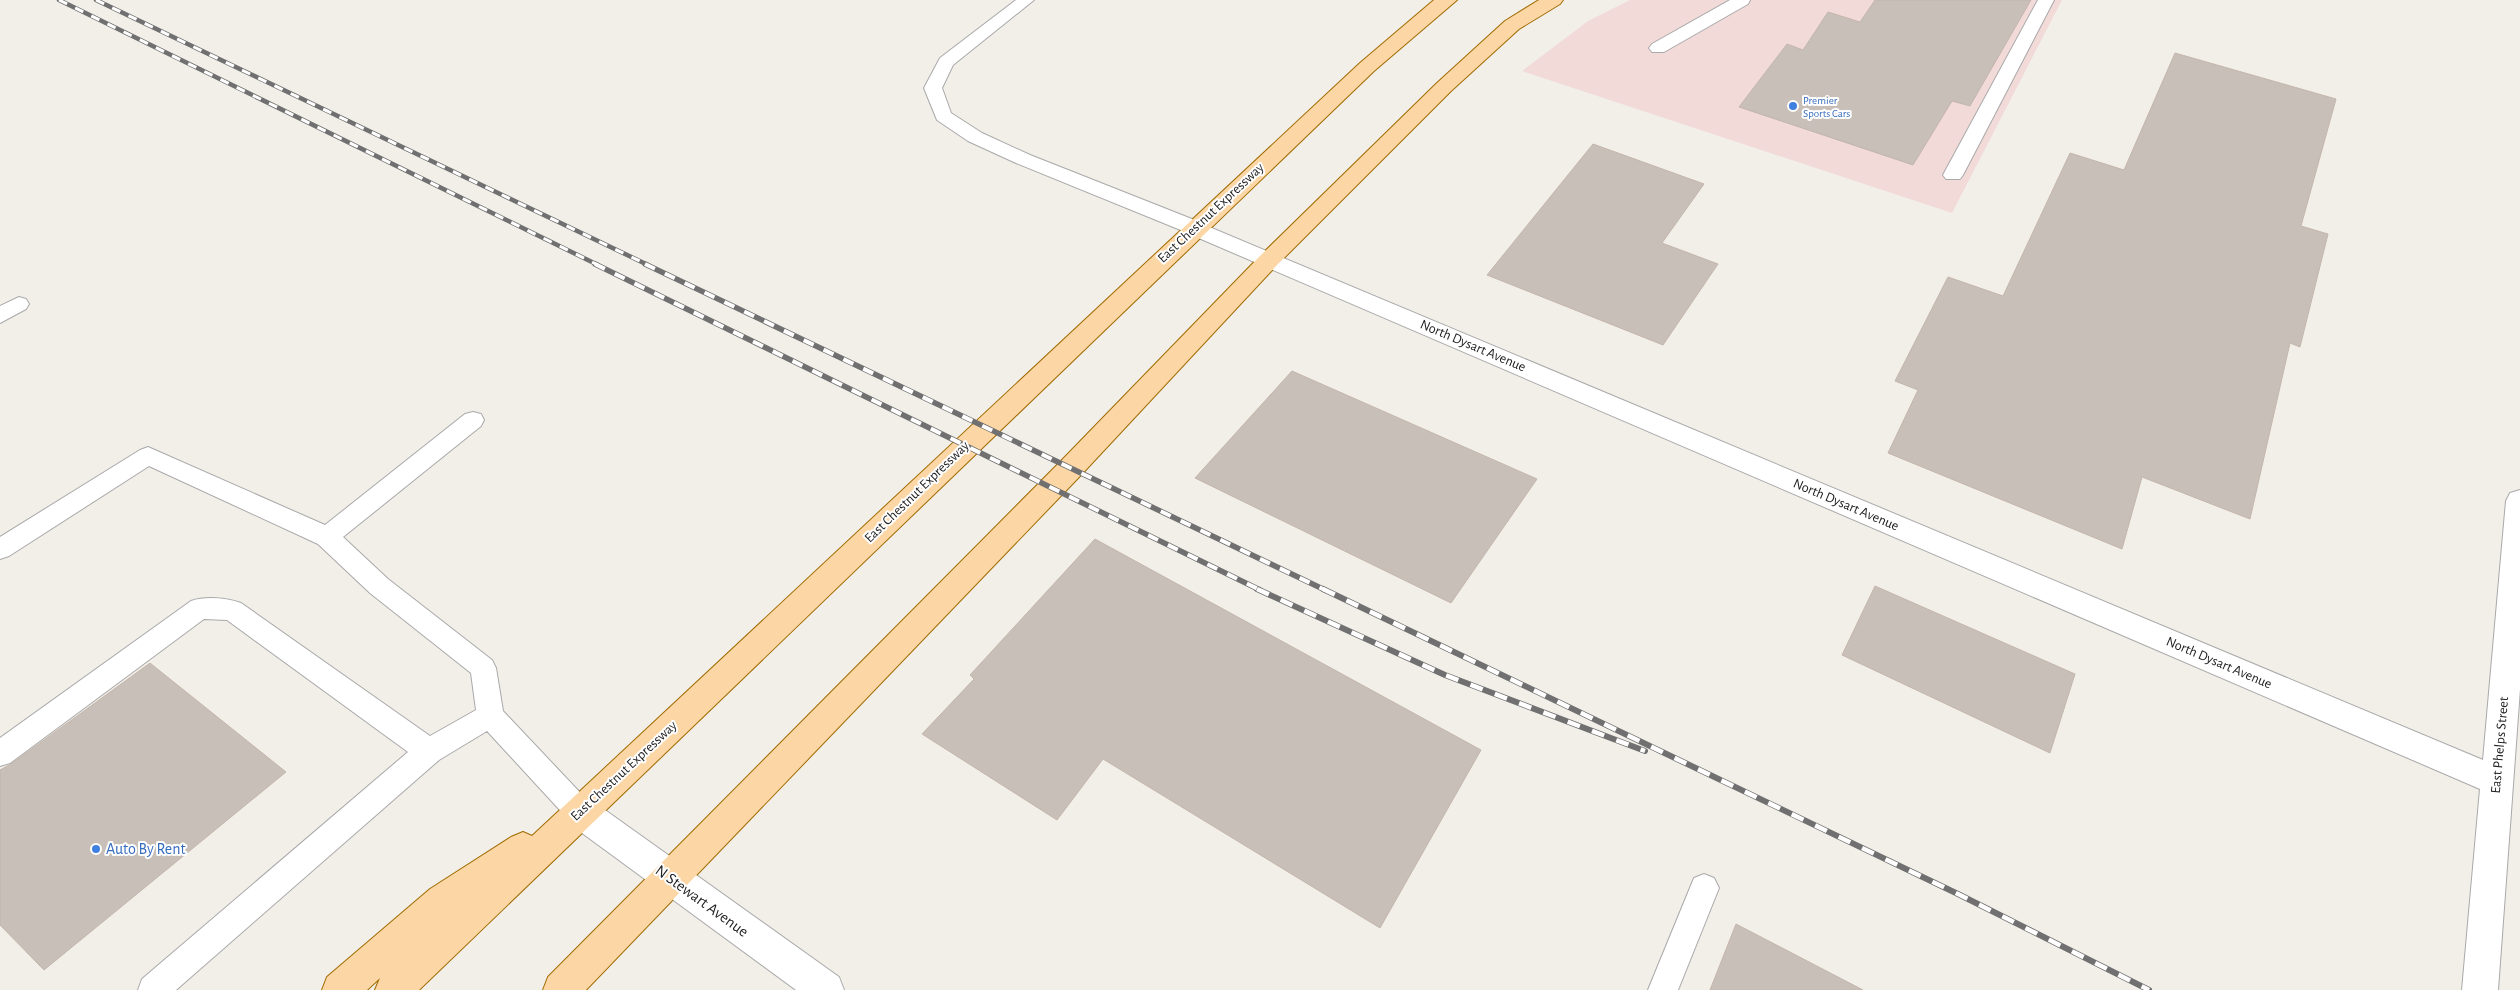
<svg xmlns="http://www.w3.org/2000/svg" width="2520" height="990" font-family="'Alegreya Sans',sans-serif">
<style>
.commercial{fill:#f2dad9}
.building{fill:#c7bfb8;stroke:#c4b6ab}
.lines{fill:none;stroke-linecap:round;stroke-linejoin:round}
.lane-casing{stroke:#a9a9a9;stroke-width:2}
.street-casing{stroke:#a9a9a9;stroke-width:2}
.primary-casing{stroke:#a06b00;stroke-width:2}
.lane{fill:#fff;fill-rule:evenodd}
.street{fill:#fff;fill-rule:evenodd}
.primary{fill:#fcd6a4;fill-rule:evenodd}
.rail-far2-casing{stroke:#707070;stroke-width:4.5}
.rail-far1-casing{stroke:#707070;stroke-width:5.5}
.rail-casing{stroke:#707070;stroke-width:6}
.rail-far2{stroke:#fff;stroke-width:3;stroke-dasharray:9;stroke-linecap:butt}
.rail-far1{stroke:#fff;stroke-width:4;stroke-dasharray:11;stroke-linecap:butt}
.rail{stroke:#fff;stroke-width:4.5;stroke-dasharray:13;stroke-linecap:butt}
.shop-dot{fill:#3f7fe0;stroke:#fff;stroke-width:2}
.labels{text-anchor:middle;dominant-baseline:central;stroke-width:4;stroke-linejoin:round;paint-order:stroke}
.far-shop-label{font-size:11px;fill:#366cbe;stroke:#fff;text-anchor:start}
.street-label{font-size:14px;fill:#222;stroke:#fff}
.near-shop-label{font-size:16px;fill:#366cbe;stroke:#fff;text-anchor:start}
.near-street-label{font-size:16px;fill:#222;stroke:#fff}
</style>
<rect width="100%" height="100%" fill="#f2efe9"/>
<path class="commercial" d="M1630,0H2062L1952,213L1522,71L1588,21Z"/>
<path class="building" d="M1875,0H2031L1970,106L1952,101L1913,165L1739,107L1787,44L1803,50L1828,12L1860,22Z
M2175,53L2336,99L2301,226L2328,234L2300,347L2290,343L2250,519L2142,477L2122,549L1888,453L1918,390L1895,381L1948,277L2003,296L2070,153L2124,170Z
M1593,144L1704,184L1662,243L1718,264L1663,345L1487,275Z
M1292,371L1537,479L1451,603L1195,478Z
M1095,539L1481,750L1380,928L1103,759L1057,820L922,734L974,679L970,675Z
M1875,586L2075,674L2050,753L1842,655Z
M150,663L286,772L44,970L0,925V770L11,764Z
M1736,924L1863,990H1710Z"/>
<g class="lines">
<g class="lane-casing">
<path id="lane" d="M1016,0H1034L953,65L942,88L951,113L982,133L1030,155L1202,223L1205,228L1202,233L1195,234L1188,233L1016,163L968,141L937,120L924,88L940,58Z
M1730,0H1750L1748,4L1664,52H1652L1649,48L1652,44Z
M2038,0H2054L1963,175L1960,179H1946L1943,175Z
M19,297L26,299L29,304L26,309L0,323V306Z
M473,412L481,414L484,420L481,426L343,537L388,579L492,660L496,668L503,711L589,802L593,811L589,820L579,824L569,820L487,731L439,760L176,990H138L142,979L408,752L227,620L204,619L10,763L0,766V738L191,601C206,596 226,598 241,603L430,736L476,710L471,673L370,593L318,544L149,466L9,556L0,559V537L140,450L148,447L325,525L465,414Z
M1704,874L1714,878L1719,888L1678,990H1648L1694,878Z"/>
</g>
<g class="street-casing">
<path id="street" d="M1195,221L2483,760L2506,501L2510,493L2520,490V689L2498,990H2462L2480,789L1187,233L1183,228L1187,223Z
M579,796L591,800L839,977L844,990H796L567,822L563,811L567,800Z"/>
</g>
<g class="primary-casing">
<path id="primary" d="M1434,0H1457L1374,71L419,990H375L380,978L367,990H322L327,977L430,889L511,837L523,832L532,836L1360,63Z
M1539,0H1563L1560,4L1519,29L1451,91L1277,265L1081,475L586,990H543L548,977L1061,461L1261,255L1437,83L1505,21Z"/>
</g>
<use href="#lane" class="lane"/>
<use href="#street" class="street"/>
<use href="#primary" class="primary"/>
<g class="rail-far2-casing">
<path id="rail-far2" d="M59,0L598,265
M96,0L648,265"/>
</g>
<g class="rail-far1-casing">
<path id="rail-far1" d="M595,264L1260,590
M645,264L1325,590"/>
</g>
<g class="rail-casing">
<path id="rail" d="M1257,589L1445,675L1645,751
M1323,589L1958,894L2149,990"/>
</g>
<use href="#rail-far2" class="rail-far2"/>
<use href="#rail-far1" class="rail-far1"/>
<use href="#rail" class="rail"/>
</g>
<g class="shop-dot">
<circle cx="1793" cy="106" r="5"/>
<circle cx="96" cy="849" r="5"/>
</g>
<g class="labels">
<g class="far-shop-label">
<text x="1803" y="100">Premier<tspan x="1803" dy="13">Sports Cars</tspan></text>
</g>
<g class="street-label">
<text transform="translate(1211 213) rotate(-43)">East Chestnut Expressway</text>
<text transform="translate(1473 346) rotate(23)">North Dysart Avenue</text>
<text transform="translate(917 492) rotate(-44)">East Chestnut Expressway</text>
<text transform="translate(1846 505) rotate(23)">North Dysart Avenue</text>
<text transform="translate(2219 663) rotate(23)">North Dysart Avenue</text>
<text transform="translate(2500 745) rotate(-85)">East Phelps Street</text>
<text transform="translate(624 771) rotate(-43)">East Chestnut Expressway</text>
</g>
<g class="near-shop-label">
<text x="106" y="849">Auto By Rent</text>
</g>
<g class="near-street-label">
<text transform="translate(702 901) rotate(36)">N Stewart Avenue</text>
</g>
</g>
</svg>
